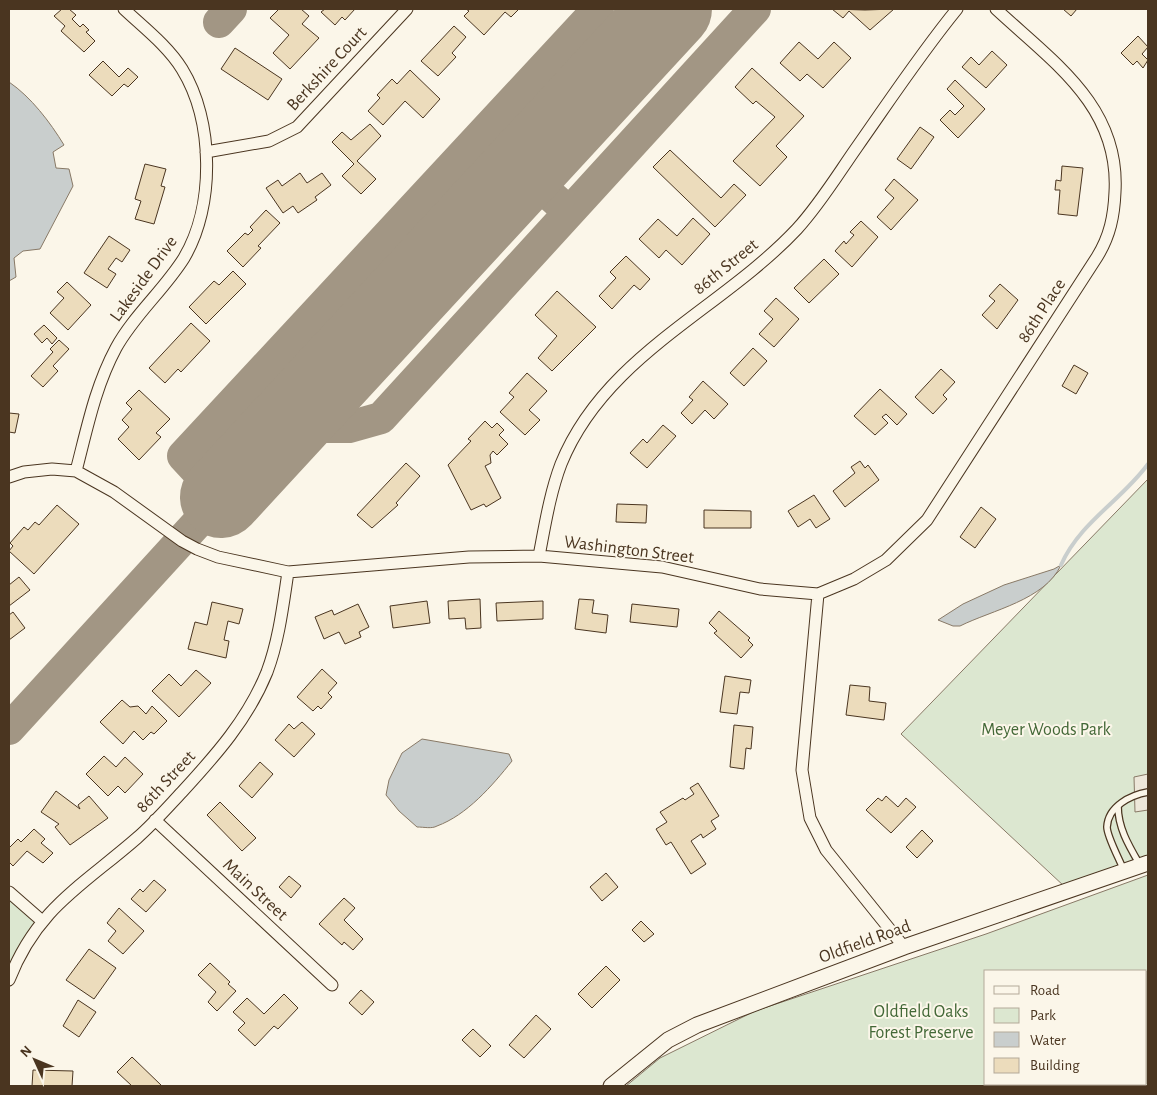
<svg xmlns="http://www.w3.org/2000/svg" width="1157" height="1095" font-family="'Alegreya Sans',sans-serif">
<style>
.green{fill:#dce7d0;stroke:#887966;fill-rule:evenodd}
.parking{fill:#ede7d9;stroke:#887966}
.water{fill:#c9cecd;stroke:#887966}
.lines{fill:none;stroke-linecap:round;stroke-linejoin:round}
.stream{stroke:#c9cecd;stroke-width:4}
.taxiway{stroke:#a29684;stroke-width:32}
.runway{stroke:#a29684;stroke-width:82}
.building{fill:#ecdcbc;stroke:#4a3520}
.lane-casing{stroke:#4a3520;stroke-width:8}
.street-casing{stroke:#4a3520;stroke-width:13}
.secondary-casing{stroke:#4a3520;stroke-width:17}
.lane{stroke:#fbf6e9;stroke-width:5.5}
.street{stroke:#fbf6e9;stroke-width:11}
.secondary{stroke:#fbf6e9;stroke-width:15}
.labels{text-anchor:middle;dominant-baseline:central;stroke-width:4;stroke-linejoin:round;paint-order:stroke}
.street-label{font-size:18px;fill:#4a3520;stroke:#fbf6e9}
.park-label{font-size:18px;fill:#436837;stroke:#fbf6e9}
</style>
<rect width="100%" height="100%" fill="#fbf6e9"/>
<path class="green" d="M1148,479V858L1065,887L901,734Z
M1148,875V1086H626L660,1058L755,1011L986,934ZM986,971H1146V1084H986Z
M9,892L41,920L9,980Z"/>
<path class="parking" d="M1148,774V810L1135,812L1134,777Z"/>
<path class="water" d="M9,82C31,97 50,122 64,145L53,152L56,168L69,169L73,186L40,249L23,251L14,258L16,277L9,281Z
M1061,565C1045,600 992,610 960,626H953L938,620L963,604L1004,585L1054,569Z
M422,739L509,754L512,761C492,786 467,815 437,826C432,829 424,827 417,827L399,811L386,795L389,780L402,753Z"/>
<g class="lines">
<path class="stream" d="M1061,565C1080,522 1122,500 1148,464"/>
<path class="taxiway" d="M219,22L231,9
M482,134L569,212
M286,427H349L381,418L755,9
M9,729L221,497L183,456L598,9"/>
<path class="runway" d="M221,497L671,9"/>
</g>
<path class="building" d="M62,9H69L76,15L72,19L80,27L83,24L89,30L86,32L95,41L84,52L61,31L65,26L54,16Z
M279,9H301L309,16L302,24L319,38L290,69L273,53L289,35L270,18Z
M325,9H355L345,20L342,17L335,25L321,12Z
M466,9H519L511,17L505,12L484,35L464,16L469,11Z
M832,9L865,10L894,9L870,30L849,11L843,18Z
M1063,9H1077L1071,16Z
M454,26L466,37L452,53L456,57L438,76L421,61Z
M1138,36L1148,47L1142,54L1148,60L1143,68L1137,61L1133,65L1121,53Z
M799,42L818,59L834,42L851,58L823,88L807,74L800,81L780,63Z
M235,48L282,79L268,100L221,69Z
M992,51L1007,65L986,88L962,67L971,57L979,65Z
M103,61L119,77L128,68L138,77L128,87L124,84L112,96L89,75Z
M752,68L804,116L776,146L787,157L760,186L733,161L775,117L756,101L753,104L735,87Z
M410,70L440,99L423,118L405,101L383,125L368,111L380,98L377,95L392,79L397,84Z
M955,80L985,109L958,138L940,120L950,110L955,115L964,106L947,89Z
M370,124L381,136L357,161L376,179L361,194L342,176L354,164L332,142L342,132L351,140Z
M920,127L934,137L911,169L897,159Z
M670,150L721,198L734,184L746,195L715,227L653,167Z
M145,164L166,169L161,186L165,187L154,224L135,219L141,201L135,199Z
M1062,166L1083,168L1077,216L1058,214L1060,190H1055L1056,180L1061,181Z
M300,173L307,183L322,173L331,185L315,197L317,200L298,213L293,206L283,213L266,188L278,180L282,186Z
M894,179L918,200L891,230L877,217L894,198L885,190Z
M266,210L280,223L258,246L261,248L243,267L227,251L245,233L248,235L253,230L250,227Z
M693,218L710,234L682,265L666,250L659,258L639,239L658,219L677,236Z
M861,221L878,237L852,267L835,251L844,241L846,244L854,235L850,232Z
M109,236L130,250L122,262L116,258L108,269L116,274L107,288L84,273Z
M626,256L650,279L640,290L634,285L612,309L599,296L616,278L610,272Z
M824,259L839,274L809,303L794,288Z
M233,271L246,284L206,324L189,307L214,281L219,285Z
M67,282L91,305L68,330L50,313L64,298L57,292Z
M1000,284L1018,300L997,329L982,315L995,301L989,296Z
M557,291L596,327L552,371L538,358L557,336L535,315Z
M776,298L799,319L774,347L759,334L773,319L764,311Z
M191,323L210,341L181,372L178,369L165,383L149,368Z
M44,325L57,338L52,344L47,338L42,343L34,334Z
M59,340L69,349L53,366L58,371L43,387L31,376L53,352L50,349Z
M753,348L767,361L744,386L730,373Z
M1074,365L1088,373L1076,394L1062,386Z
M941,369L955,382L943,395L947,399L933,414L915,397Z
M527,373L547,391L529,410L540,420L525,435L500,412L514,397L509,393Z
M703,381L728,404L714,419L705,410L692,424L681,413L693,400L689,397Z
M880,389L907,414L897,425L886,414L882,417L888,423L875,435L854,416Z
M139,390L170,419L156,433L161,437L139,460L118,439L129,427L122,420L132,409L126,403Z
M9,413L19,414L15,433L9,432Z
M485,421L492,428L497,423L504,430L499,435L508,444L497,455L493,451L490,455L491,463L485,466L501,498L486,507L484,504L471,510L448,465L471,441L468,439Z
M663,425L676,436L647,468L630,453L643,439L647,443Z
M860,461L865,468L868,465L879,480L845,507L833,491L855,473L851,467Z
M406,463L420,476L396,503L398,505L372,528L357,515Z
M814,495L830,519L816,528L810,519L798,527L788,511Z
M617,504L647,505L646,523L616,522Z
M57,505L79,524L34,574L9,551L13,546L10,543L24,527L28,530L35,522L39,525Z
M981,507L996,519L975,548L960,537Z
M704,510L751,511V528H704Z
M19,577L30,590L9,606V585Z
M480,599L481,628L466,629L465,618L449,619L448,601Z
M579,599L594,600L592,613L608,615L606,633L575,629Z
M427,601L430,623L393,628L390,606Z
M543,601V619L497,621L496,603Z
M212,602L243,609L239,624L228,621L224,640L229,641L226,658L188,649L195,622L207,625Z
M358,604L369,627L359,632L361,637L345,644L339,632L324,639L315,617L332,610L334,615Z
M632,604L679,609L677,627L630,622Z
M719,611L750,638L748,640L753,645L741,658L714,633L717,631L709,623Z
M13,612L25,628L9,640V615Z
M322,669L337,683L328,693L332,697L321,709L318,706L313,711L297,697Z
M196,670L211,683L179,717L152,691L169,674L181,686Z
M725,676L751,680L749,693L740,692L737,714L720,712Z
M850,685L870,687L869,701L886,703L884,720L846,715Z
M122,700L130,707L138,706L146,714L152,706L167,721L154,734L151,732L143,740L134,731L123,744L100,722Z
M302,722L315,734L294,757L275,740L289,724L294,729Z
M734,725L753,727L751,749L746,748L744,769L730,767Z
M104,756L116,767L125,757L143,774L125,793L118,786L108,796L86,774Z
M260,762L273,774L252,798L239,786Z
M698,783L719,816L711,821L716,829L703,838L701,834L691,841L706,864L691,874L671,842L666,845L656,829L667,822L660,812L683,798L685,800L694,794L690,788Z
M56,791L80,809L78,805L89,796L108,818L70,845L55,827L59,824L41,812Z
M886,796L898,807L906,798L916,807L891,833L866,810L878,798L882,801Z
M220,802L256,838L242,851L207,815Z
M34,829L45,839L41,843L53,853L43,863L27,851L13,866L9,862V848L18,839L21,842Z
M922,830L933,841L917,858L906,847Z
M606,873L618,887L602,901L590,887Z
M289,876L301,886L291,898L279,887Z
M154,880L166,890L146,912L131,899L140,889L143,892Z
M344,898L355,908L344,920L363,939L353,950L344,942L342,945L319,924Z
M119,908L144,931L123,954L108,941L116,931L107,923Z
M641,921L654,934L644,942L632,930Z
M89,949L116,968L94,999L66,980Z
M210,963L230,982L228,984L236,991L217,1011L208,1002L216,992L198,975Z
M606,966L620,980L592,1008L578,994Z
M361,990L374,1002L362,1015L349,1003Z
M284,994L298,1008L278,1029L274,1026L255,1046L238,1030L245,1023L233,1012L247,998L264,1014Z
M78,1000L96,1012L79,1037L63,1026Z
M536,1015L551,1029L524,1058L509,1045Z
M473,1029L491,1046L480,1057L462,1040Z
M132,1057L162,1086H132L117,1072Z
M33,1070L73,1071L72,1086H32Z"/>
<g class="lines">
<g class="lane-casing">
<path id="lane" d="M1118,806C1118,828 1129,846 1140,865
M1124,871C1120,860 1107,837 1107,827C1108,806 1131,795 1148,792"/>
</g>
<g class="street-casing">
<path id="street" d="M206,152L269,141L297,127L407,9
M76,471C87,429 95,387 116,348C134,315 164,290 184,258C215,206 214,121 182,69C168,46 143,27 124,9
M9,477L24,472L52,469L76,471L114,492L182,541L197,549L218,557L288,572L469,557L539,556L662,567L760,589L818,594L854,579L886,560L927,520L1097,257C1110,236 1114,216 1115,192C1120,106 1053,62 996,9
M539,556C545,525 550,493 561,464C605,355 721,310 797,229C820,204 838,174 857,147C890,100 921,53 957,9
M818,594L802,770L810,818L826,850L904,947
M155,820L332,985
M9,892L41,920
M9,980C37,908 82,886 137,838C153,824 167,808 182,792C216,755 248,719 267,672C279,640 283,605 288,572"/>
</g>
<g class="secondary-casing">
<path id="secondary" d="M611,1086L668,1040L697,1025L904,947L1148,863"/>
</g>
<use href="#lane" class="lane"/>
<use href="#street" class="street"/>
<use href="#secondary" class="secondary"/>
</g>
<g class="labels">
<g class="street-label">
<text transform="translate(327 69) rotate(-47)">Berkshire Court</text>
<text transform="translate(726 267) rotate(-39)">86th Street</text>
<text transform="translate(144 279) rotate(-54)">Lakeside Drive</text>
<text transform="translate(1042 311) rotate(-57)">86th Place</text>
<text transform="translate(629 550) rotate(7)">Washington Street</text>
<text transform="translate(166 782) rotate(-47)">86th Street</text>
<text transform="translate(255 890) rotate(43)">Main Street</text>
<text transform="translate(865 942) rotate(-20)">Oldfield Road</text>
</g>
<g class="park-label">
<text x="1046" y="730">Meyer Woods Park</text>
<text x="921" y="1012">Oldfield Oaks<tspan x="921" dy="21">Forest Preserve</tspan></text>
</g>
</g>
<rect width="1157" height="1095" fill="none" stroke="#4a3520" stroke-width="20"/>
<rect x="984" y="970" width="162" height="115" fill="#fbf6e9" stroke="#b4a999"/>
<rect x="994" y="986" width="25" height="8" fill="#fbf6e9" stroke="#b4a999"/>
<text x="1030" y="995" font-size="15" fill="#4a3520">Road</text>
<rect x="994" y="1008" width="25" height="15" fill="#dce7d0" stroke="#b4a999"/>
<text x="1030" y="1020" font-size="15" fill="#4a3520">Park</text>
<rect x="994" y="1032" width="25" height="15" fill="#c9cecd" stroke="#b4a999"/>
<text x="1030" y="1045" font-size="15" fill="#4a3520">Water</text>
<rect x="994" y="1058" width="25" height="15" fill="#ecdcbc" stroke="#b4a999"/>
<text x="1030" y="1070" font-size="15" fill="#4a3520">Building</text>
<g transform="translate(35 1060) rotate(314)" stroke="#fbf6e9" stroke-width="4" paint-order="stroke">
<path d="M0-4L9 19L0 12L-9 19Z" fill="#4a3520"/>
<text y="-8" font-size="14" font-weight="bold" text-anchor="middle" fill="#4a3520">N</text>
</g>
</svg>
